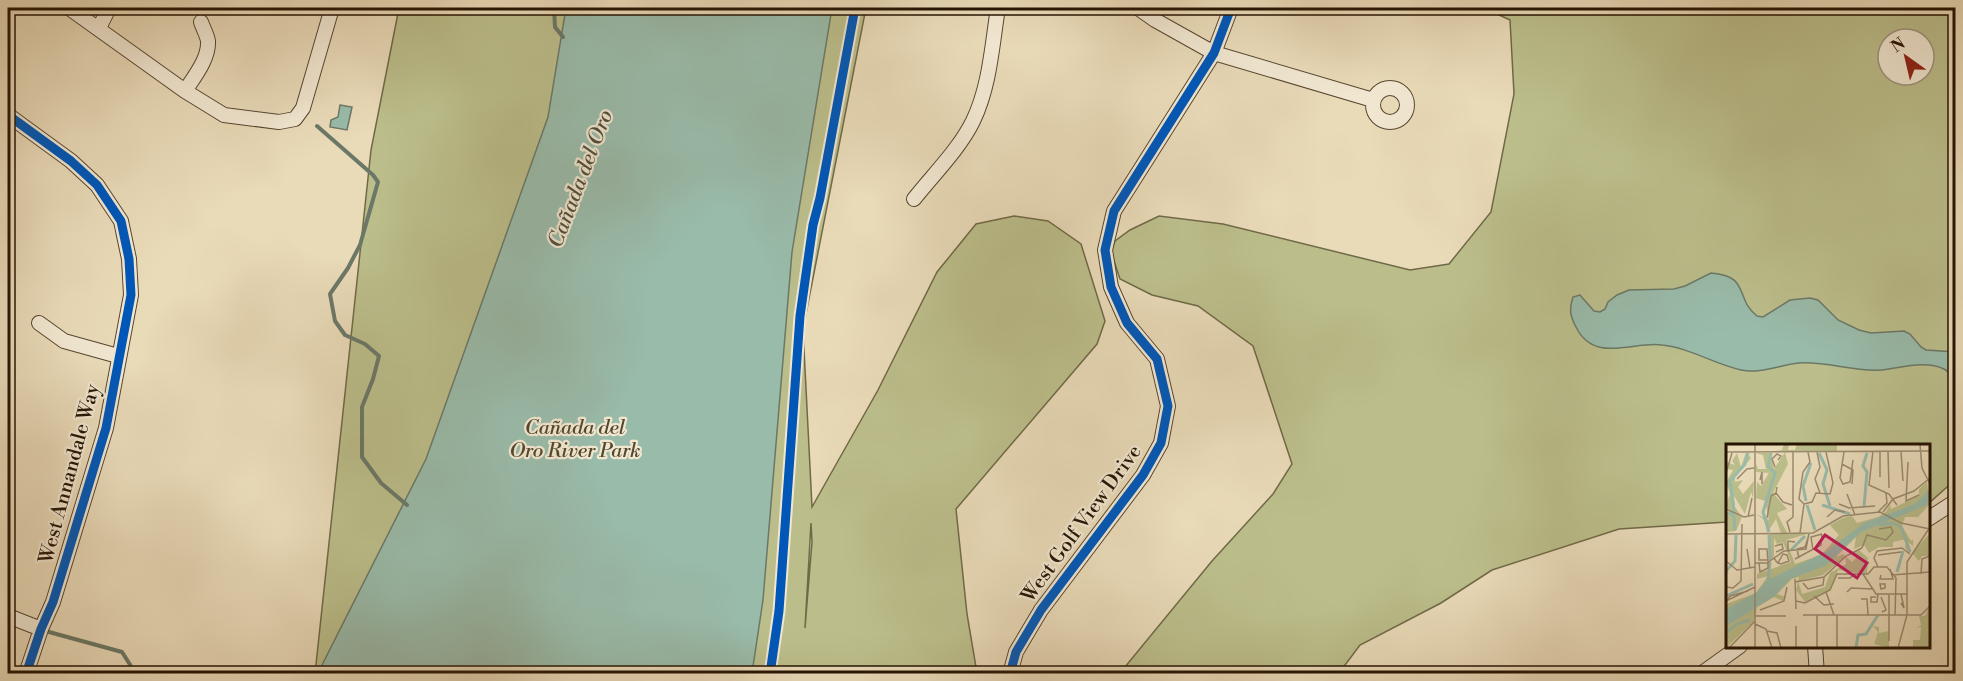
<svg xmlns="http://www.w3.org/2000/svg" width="1963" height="681" font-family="'Libre Bodoni',serif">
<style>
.green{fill:#bbbe8b;stroke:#706947;stroke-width:1.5;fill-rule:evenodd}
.water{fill:#9ba;stroke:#6b7867;stroke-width:1.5}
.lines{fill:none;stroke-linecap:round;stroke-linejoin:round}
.stream{stroke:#6b7867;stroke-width:4}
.minor-casing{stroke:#574630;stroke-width:16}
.minor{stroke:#f1e7d1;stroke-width:14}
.cycleway-casing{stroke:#f1e7d1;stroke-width:13}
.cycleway{stroke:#0057b8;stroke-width:9}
.labels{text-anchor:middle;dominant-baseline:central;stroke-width:4.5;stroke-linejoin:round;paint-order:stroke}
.park-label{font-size:20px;font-style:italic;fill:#53472c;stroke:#f1e7d1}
.street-label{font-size:20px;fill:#261403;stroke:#f1e7d1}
.water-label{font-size:21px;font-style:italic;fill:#4e4e3d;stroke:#f1e7d1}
.inset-river{fill:none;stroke:#9ba;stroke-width:3}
.inset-road{fill:none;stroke:#9b8b70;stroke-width:1.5}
.view{fill:#c2185b;fill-opacity:0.15;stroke:#c2185b;stroke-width:3}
.inset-edge{fill:none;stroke:#261403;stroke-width:3}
</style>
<rect width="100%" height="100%" fill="#e9dab8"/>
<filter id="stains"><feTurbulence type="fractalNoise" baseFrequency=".00333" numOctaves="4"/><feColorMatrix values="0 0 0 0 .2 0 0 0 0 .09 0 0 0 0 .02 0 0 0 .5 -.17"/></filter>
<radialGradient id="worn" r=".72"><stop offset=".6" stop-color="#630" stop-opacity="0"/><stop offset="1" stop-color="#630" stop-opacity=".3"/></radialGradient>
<path class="green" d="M399,8H866L803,329L812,507L878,390L937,272L976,224L1014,216L1048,221L1081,244L1105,321L1097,344L956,509L967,614L977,673L315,674L371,150ZM811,523L812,542L805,628Z
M1484,8H1955V480L1929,503L1928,446H1728L1727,522L1619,529L1492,570L1441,603L1360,645L1339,673H1120L1212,561L1273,494L1292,464L1253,346L1198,306L1152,295L1120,279L1111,252L1115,241L1130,230L1159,216L1223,224L1410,270L1449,264L1491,212L1514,94L1510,20ZM1888,39H1924V75H1888Z"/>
<path class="water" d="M566,8H832L792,252L763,600L752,673H318L426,459L548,117Z
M340,105L352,107L347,130L330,127L331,120L338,117Z
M1711,273C1751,276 1734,298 1757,316L1763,317L1790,300L1810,298L1818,300L1838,320L1859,330L1871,333L1904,331L1910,334L1921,347L1926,350L1955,352V392C1952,385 1953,373 1944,369C1925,360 1901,368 1881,370C1853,372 1827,361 1799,363C1779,365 1761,374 1741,370C1714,364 1690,348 1662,345C1633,341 1594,364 1576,327C1570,316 1569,309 1573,297L1580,295L1594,311L1600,312L1605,309L1608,302L1617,295L1629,290L1674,289L1685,286Z"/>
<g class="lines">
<path class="stream" d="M307,8L316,12
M554,8L555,27L563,37
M317,126L373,175L378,182L360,245L348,268L330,294L335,321L345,335L365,344L379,356L373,379L362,407V457L381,483L407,505
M49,632L122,652L136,674"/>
<g class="minor-casing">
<path id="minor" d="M69,8L185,91L224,115L279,122L295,119L303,108L332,8
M1138,8L1155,20L1214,53L1373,100
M99,28L109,8
M1373 105a17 17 0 1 1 34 0a17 17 0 1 1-34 0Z
M185,91C194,77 209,59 208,41C207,35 203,28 201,22
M8,115L71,161L97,185L121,221L129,259L131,295L106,428L53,602L41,629L26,674
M914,199C933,175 960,148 973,121C990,86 992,45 998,8
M39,323L64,341L118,356
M1928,519L1956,501
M8,616L41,629
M1815,646L1817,674
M1010,674L1016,652L1041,610L1143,475L1161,443L1168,406L1157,359L1127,323L1111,287L1105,250L1114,211L1214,53L1231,8
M1701,674L1740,646"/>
</g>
<use href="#minor" class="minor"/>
<g class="cycleway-casing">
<path id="cycleway" d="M8,115L71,161L97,185L121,221L129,259L131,295L106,428L53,602L41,629L26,674
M770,674L779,611L800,316L813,225L820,198L855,8
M1010,674L1016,652L1041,610L1143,475L1161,443L1168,406L1157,359L1127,323L1111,287L1105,250L1114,211L1214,53L1231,8"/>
</g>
<use href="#cycleway" class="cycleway"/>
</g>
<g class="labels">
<g class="park-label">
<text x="575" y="428">Cañada del<tspan x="575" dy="23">Oro River Park</tspan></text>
</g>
<g class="street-label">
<text transform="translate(70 474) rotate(-75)">West Annandale Way</text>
<text transform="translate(1082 524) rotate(-54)">West Golf View Drive</text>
</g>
<g class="water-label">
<text transform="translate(581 179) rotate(-69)">Cañada del Oro</text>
</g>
</g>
<g transform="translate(1726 444)">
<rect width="204" height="204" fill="#e9dab8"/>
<path d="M58,0H63L62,6H69L71,0H111V7H50L56,6ZM20,8L25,14L9,33V38L17,36L12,43L17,50L28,37L27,54L25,48L19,70L8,52L9,63L16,73L10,87L0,88V68H4L0,60L4,50L0,38L7,26L0,25V18L9,21L6,17L11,9L15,23ZM59,8L62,20L47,49L61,65L51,69L61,89H55L50,75L41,89L40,77L30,70L43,76L39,57L30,54L31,38L35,42L43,29L30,28V20L32,25H40L37,11L30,9H45L48,25ZM201,38L204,60L192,73H179L176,82L185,97L187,95V102L182,98L184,109L179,104L180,95L167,98V103H153L143,109L138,101L128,105L130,93L110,113L117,110L126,118L131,113L128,108L133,106L142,114L141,130L112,126L104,146L79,158L70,146L73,133L66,135L51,150L60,153L57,157L48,153L31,163L28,177L0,204V160L30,149L42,132L31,135V130L65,118L57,98L51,100L48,94V113L44,116V90H81L60,96L69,120L95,111L113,91L104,81L117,74L126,72L131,79L152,73L160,68L164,60L165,65L193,52V45ZM119,113L120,120L104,129L99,143L76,150L72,137L97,131ZM204,89V112H196L193,117L186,109ZM203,164L204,204H187V196H194L195,183L190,184L195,181L193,172H199ZM147,182L153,183V189L163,187V204L148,200L152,188Z" fill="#bbbe8b" fill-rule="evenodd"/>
<path d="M204,45L201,61L135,88L99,122L64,135L49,152L0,182V165L30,149L40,137L101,107L138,79L189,60Z" fill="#9ba"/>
<path class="inset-river" d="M93,9L101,26L97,40L104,62M80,57L77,42L85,19M81,61L89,86M96,61L124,70M138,63L141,28L137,22L141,9M8,67L4,37L19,20L22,9M2,68L8,72L9,86M153,81L167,79L175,83L184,108M43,88L37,68L49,29L42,22L45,9M43,91L44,116M65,106L79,92M0,127L9,117L10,91M171,128L177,107M42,136L44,118M0,152L27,140M0,189L10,180L24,176M130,204L132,191L140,190L152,171"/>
<path class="inset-road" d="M194,0L196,24L204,40M147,7L143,41L163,50L171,61M154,7V33M162,7L163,44M175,7L177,37M0,8L204,7M91,8L94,23L89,35L94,49M118,8L114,34L117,40L124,38L127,16M182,18L180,57L193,51M116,20L127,26L126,40M49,23L46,15L51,10L55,12L52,16M0,29L6,9M11,35L21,25L28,24M34,36L36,28V40M51,43L50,49L57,58L66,61M121,50L129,71M78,60L86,58L90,49L104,50L107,39L100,8M78,60L73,55L77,28L84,18L82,8M113,60L123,64L149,62M0,65L18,73L28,71M152,68L161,59L160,49M157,68L167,55L188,47L204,34M22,73L26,54M101,73L109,66L119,68M41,74L45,52L50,49M64,88L61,78L67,73V8M74,89L78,60M0,90L87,89L117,72L154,68L175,79L204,85M49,102L56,100L57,105L50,108M136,104L141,91L160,96L167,88L165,83L153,85M21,105L24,124M87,106L85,93L96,90M62,108V97L69,98M152,111L175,108M48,114L50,117L52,119L55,120L63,117L61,111L57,110L52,119M73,114L71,105L79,103L82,94M69,115L95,101L96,90M41,116H33V105H41L42,118M0,117L11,126L29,123M29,119H41L58,107L80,105L83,89M33,119L34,128L42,124V118M152,123L148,114L151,107L176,104L184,110M137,130L150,150H181M195,130L196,115L204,112M155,131L154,135H167L164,125M166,131L204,128M112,134H124L129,130M69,135L70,165M69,138L98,133L120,112L136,104M77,139L82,145L97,141L98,133M154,140H159V144L155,145ZM0,143L7,144L15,137L16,80M100,148L108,171M121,148L125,144L147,145M175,150L178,164L175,159M163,151V197M88,152L98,161L108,160M150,153H145V158H151L152,150M155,153L160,166L156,168M135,155H141L142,171M2,156L29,143M70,157L79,159L104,146L111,130H142L148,123H161L170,134L169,171M0,158L4,152L22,147M34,166L58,157L61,143M77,171H195L204,162M91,171V204M111,171V204M29,172H60M29,180L40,185L46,204M70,182V204M41,187L51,189L55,204M3,204L29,177M29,204V0M172,204L181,171V118L204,83"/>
<path class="view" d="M99,91L141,119L131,134L89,105Z"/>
<rect width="204" height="204" class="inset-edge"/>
</g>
<rect width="1963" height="681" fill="none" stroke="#e9dab8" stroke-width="30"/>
<rect x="9" y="9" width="1945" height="663" fill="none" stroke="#261403" stroke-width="3"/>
<rect x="15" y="15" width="1933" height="651" fill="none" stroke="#261403" stroke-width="1.5"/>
<g transform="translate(1906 57) rotate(326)"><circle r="28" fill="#f1e7d1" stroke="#a0937f" stroke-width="1.5"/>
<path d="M0-4.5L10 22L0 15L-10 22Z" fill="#8f2418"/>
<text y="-9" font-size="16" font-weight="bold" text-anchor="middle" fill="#261403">N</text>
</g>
<rect width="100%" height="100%" filter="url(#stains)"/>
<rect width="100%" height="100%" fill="url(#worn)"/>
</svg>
